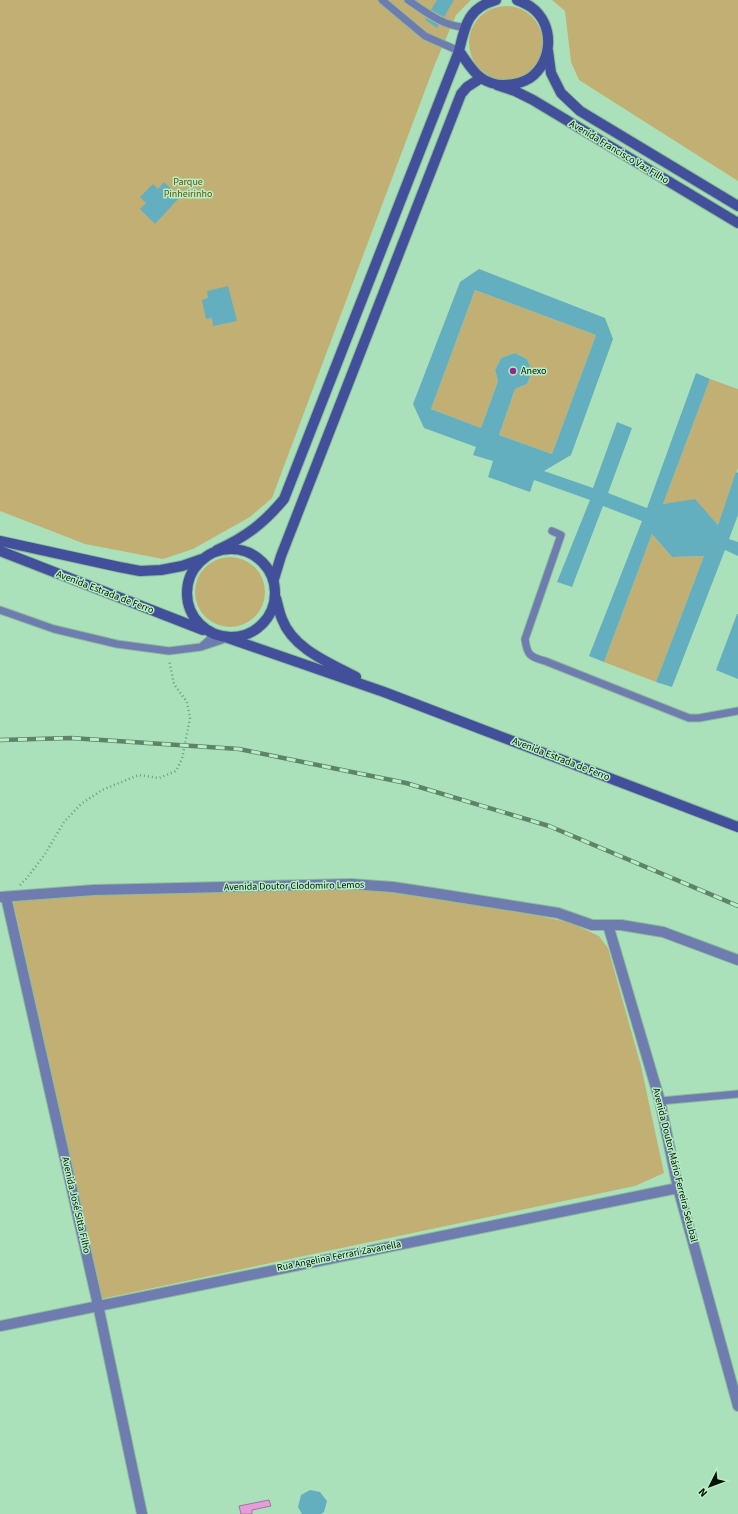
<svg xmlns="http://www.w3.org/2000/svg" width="738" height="1514" font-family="'Source Sans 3',sans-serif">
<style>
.green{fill:#c2af73}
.water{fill:#e79ddb;stroke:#a2749b}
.building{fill:#64afbf;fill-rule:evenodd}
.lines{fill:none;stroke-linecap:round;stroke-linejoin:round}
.lane-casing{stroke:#8cbc9a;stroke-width:9}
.street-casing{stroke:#8cbc9a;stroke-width:12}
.secondary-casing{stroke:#8cbc9a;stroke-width:12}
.path{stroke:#70997b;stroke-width:2.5;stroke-dasharray:1 3;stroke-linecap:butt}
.lane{stroke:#6f7caf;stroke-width:7}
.street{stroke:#6f7caf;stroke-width:10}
.secondary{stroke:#42509b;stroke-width:10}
.rail-casing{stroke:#5e8368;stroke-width:4.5}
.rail{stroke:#b8eec6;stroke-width:3;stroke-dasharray:9;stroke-linecap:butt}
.poi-dot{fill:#95288a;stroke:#b8eec6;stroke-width:1.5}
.labels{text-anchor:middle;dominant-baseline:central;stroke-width:3;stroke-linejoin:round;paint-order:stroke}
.street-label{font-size:10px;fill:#011306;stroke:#b8eec6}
.park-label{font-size:10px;fill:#645103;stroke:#b8eec6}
.poi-label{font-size:10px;fill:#011306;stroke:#b8eec6;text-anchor:start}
</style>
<rect width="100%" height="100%" fill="#abe1ba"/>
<path class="green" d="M0,0H471L456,15L435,64L272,498L250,517L193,549L163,559L85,544L0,511Z
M552,0H738V181L579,80L571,62L565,11Z
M469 43a37 37 0 1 1 74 0a37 37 0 1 1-74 0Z
M475,290L596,335L552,454L499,435L515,389L527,384L532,372L527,359L515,353L501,358L495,370L498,381L481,428L431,409Z
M710,379L738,389V468L718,525L695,500L663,504Z
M652,534L672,557L704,556L656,682L604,662Z
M195 592a35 35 0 1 1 70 0a35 35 0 1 1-70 0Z
M328,889L386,890L527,913L571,923L599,936L608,948L641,1066L664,1173L635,1186L101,1299L13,901L93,895Z"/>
<path class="water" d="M269,1500L271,1506L252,1510V1514H241L239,1506Z"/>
<path class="building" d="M437,0H454L444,17L431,10Z
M426,18L439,25L437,28L425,20Z
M164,182L180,197L155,224L140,209L146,203L140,197L153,184L158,189Z
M479,269L605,318L613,339L571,455L544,471L593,488L617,422L632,428L608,493L647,508L696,373L710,379L663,504L695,499L718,525L736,472L738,473V515L729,539L738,542V556L725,550L672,687L656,682L704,556L672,557L652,534L604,662L589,656L642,521L603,506L572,587L557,582L590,500L534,480L530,492L488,477L493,461L473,455L476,447L424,428L413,404L460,282ZM475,290L596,335L552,454L499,435L515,389L527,384L532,372L527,359L515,353L501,358L495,370L498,381L481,428L431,409Z
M228,286L237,321L213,326L212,318L206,319L202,300L208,298L207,291Z
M737,614H738V679L716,670Z
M310,1490L320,1492L327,1501L324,1512L321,1514H302L298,1507L301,1495Z"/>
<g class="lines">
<g class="lane-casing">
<path id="lane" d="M382,0L425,36L459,51
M408,0C426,12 443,26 464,27
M552,531L561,535L525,639C527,655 530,657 545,661L689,718H699L738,711
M0,610L54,629L117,644L169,651L201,647
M211,633L210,639L201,647L228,638
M660,1101L738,1094"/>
</g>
<g class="street-casing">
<path id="street" d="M0,897L94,890L351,884L393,887L439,894L558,913L592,925H621L663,932L738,960
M6,897L98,1305L142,1514
M608,925L660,1101L678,1188L738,1406
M0,1326L678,1188"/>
</g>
<g class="secondary-casing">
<path id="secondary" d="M496,0C468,8 465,25 459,51C466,60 471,70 480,77C486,82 496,85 503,85C512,85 522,83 530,78C553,62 555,24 531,7C527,4 522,2 517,0
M548,51L551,73L561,93L580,111L738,206
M497,85L515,91L533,100L738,223
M0,541L119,567L140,571L161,570L182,566L202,559
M187 593a44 44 0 1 1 88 0a44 44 0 1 1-88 0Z
M217,550C246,537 264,523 284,499L459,51
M0,551L203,630
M274,579L281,556L461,94L467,87L481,78
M276,598C278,605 279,612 282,619C293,649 330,663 356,677
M228,638L384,692L738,827"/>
</g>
<path class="path" d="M20,885L27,878L45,854L64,822L81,804L102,790L139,775L159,778L176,771L182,759L190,718L187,702L174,684L169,660"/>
<use href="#lane" class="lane"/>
<use href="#street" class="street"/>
<use href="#secondary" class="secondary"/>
<g class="rail-casing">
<path id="rail" d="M0,740L71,738L239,749L406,783L549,826L738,906"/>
</g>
<use href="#rail" class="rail"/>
</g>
<circle class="poi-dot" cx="513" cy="371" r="4"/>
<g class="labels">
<g class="street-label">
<text transform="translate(619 152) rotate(31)">Avenida Francisco Vaz Filho</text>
<text transform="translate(105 592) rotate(21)">Avenida Estrada de Ferro</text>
<text transform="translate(561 759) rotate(21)">Avenida Estrada de Ferro</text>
<text transform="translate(294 886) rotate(-1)">Avenida Doutor Clodomiro Lemos</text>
<text transform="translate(675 1165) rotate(76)">Avenida Doutor Mário Ferreira Setubal</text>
<text transform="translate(76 1205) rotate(77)">Avenida José Sitta Filho</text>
<text transform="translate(339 1256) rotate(-11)">Rua Angelina Ferrari Zavanella</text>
</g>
<g class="park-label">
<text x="188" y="182">Parque<tspan x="188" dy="12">Pinheirinho</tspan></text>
</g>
<g class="poi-label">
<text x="521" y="371">Anexo</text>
</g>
</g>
<g transform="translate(710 1486) rotate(228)" stroke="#b8eec6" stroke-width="3" paint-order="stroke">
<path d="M0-3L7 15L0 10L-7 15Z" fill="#011306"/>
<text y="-6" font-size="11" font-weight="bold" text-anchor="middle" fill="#011306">N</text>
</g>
</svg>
